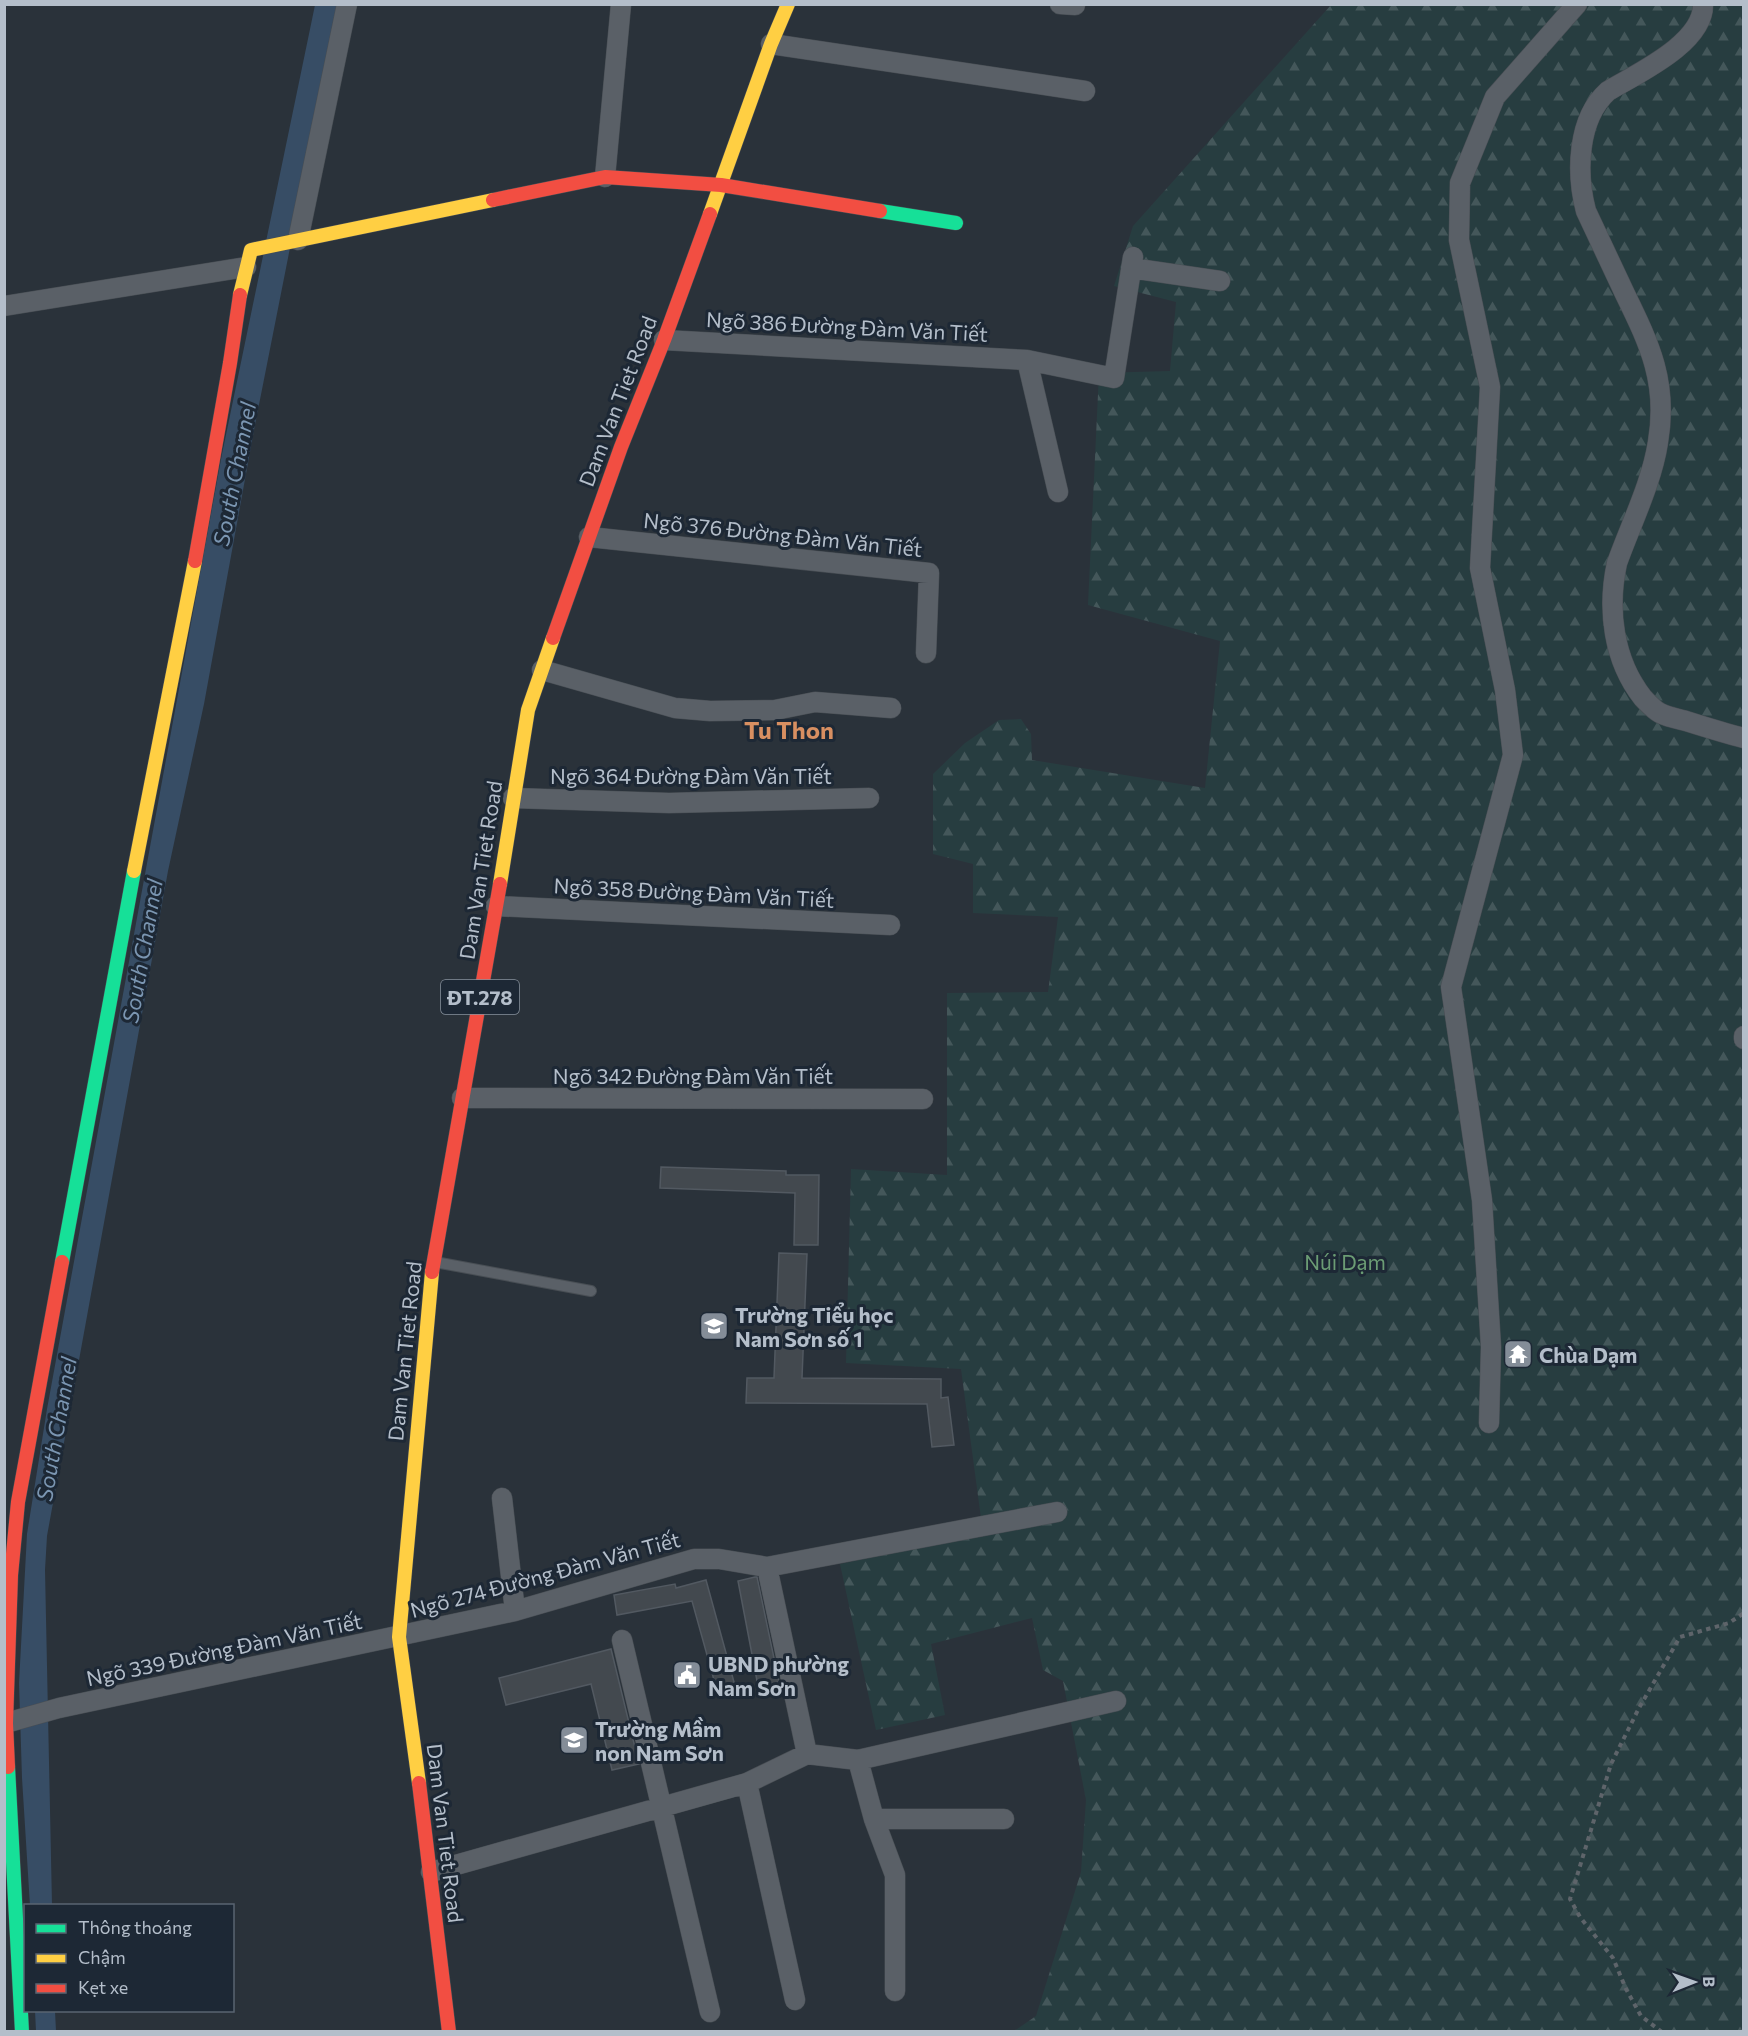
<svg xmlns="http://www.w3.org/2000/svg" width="1748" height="2036" font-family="Commissioner,sans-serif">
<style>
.forest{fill:url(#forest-firs)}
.water{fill:#374d65}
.building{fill:#43494f;stroke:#525961;stroke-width:1.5}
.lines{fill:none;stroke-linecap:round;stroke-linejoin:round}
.lane-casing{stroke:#484e54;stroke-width:12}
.street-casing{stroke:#484e54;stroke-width:21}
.fast-casing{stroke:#484e54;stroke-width:15}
.slow-casing{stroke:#484e54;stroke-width:15}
.jam-casing{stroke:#484e54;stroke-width:15}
.path{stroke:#5e646a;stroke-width:4;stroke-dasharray:4.5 4.5;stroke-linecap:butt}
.lane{stroke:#5a6067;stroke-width:10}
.street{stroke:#5a6067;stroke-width:20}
.fast{stroke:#16e098;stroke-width:14}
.slow{stroke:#ffcf43;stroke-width:14}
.jam{stroke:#f24e42;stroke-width:14}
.labels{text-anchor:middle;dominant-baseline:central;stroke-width:6;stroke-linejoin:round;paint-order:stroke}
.shield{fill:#1d2835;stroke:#87919d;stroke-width:1.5}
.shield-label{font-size:20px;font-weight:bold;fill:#b4beca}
.street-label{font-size:21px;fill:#b4beca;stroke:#1d2835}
.park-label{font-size:21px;fill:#6b9c74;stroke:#1d2835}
.poi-label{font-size:21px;font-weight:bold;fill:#b4beca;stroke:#1d2835;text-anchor:start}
.water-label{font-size:22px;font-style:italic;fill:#7b96b2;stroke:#1d2835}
.quarter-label{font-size:24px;font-weight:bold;fill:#d88f61;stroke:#1d2835}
</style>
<defs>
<pattern id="forest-firs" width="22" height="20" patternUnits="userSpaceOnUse" patternTransform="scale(1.5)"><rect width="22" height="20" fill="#273d40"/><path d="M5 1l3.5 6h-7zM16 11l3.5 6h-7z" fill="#44575a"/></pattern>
</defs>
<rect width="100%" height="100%" fill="#2a323a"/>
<path class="forest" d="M1331,5H1743V2031H1014L1036,2016L1081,1872L1086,1800L1063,1681L1043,1670L1032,1618L931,1644L945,1715L876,1730L840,1564L983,1533L961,1369L846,1363L851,1169L947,1175V993L1048,992L1058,917L973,913V864L933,854V774L965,743L999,720L1021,719L1031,734L1032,760L1205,788L1220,641L1088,605L1099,373L1170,371L1176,302L1114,286L1133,226Z"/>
<path class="water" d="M315,5H338L254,430L204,704L168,871L47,1536L45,1570L52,1905L30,1906L22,1778L19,1683L27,1534L47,1409L222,454Z
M35,2011H55L56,2031H36Z"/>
<path class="building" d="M661,1167L786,1171V1175H819L818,1245H794L795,1193L660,1188Z
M779,1253L807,1254L802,1378L941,1379V1398L948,1397L954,1445L932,1447L927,1404L746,1403L747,1378H774Z
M755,1577H757L779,1682L758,1686L738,1581Z
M706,1580L737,1693L719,1698L692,1601L617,1615L614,1595L675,1584L676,1588Z
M611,1649L639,1764L612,1770L591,1684L506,1705L499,1678Z"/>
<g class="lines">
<g class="lane-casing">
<path id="lane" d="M435,1262L591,1291"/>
</g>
<g class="street-casing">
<path id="street" d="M1060,4L1075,5
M1703,4C1704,43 1638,73 1608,91C1577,119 1576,173 1586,211C1599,239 1612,266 1625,294C1650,345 1668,383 1658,442C1652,482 1631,524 1617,563C1607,609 1613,660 1643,698C1648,703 1654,710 1660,713C1668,717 1678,719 1686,721C1705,727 1724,733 1744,738
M771,44L1085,91
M605,177L621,4
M298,240L347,4
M1131,268L1220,281
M4,306L246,267
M664,340L1027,360L1114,378L1133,257
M1027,360L1058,492
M589,537L929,573L926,653
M542,670L675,708L710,711L775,710L815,702L891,708
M513,798L669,803L869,798
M496,906L890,925
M1744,1036V1039
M462,1098L923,1099
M1489,1423L1491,1347L1482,1200L1451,987L1513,755L1505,690L1480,568L1490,387L1459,240L1460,183L1495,97L1577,4
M502,1498L515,1611
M767,1567L807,1754
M622,1640L710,2012
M6,1723L59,1708L515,1611L694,1559H719L767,1567L1057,1512
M858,1760L874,1819L895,1875V1991
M747,1783L795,2000
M874,1819H1004
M431,1872L747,1783L807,1754L858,1760L1116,1701"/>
</g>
<g class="fast-casing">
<path id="fast" d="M880,211L956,223
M62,1262L134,871
M8,1767L22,2032"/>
</g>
<g class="slow-casing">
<path id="slow" d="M710,214L771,44L788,4
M240,295L251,250L493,200
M134,871L195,561
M500,884L528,710L553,638
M419,1783L399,1637L432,1272"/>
</g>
<g class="jam-casing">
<path id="jam" d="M493,200L605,177L721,185L880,211
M195,561L230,363L240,295
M553,638L621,447L664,340L710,214
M432,1272L500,884
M8,1767L6,1723L11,1575L18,1502L62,1262
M419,1783L449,2032"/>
</g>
<path class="path" d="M1662,2032L1641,2016L1626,1989L1613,1958L1580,1917L1570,1899L1611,1764L1639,1708L1680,1637L1729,1623L1744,1613"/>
<use href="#lane" class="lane"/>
<use href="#street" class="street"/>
<use href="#fast" class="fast"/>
<use href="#slow" class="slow"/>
<use href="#jam" class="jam"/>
</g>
<defs>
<g id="school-square" transform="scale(1.5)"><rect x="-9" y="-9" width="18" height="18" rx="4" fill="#848d98" stroke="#1d2835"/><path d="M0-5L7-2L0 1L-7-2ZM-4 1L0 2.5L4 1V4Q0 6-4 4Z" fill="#fff"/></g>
<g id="temple-square" transform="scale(1.5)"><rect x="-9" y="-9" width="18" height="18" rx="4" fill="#848d98" stroke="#1d2835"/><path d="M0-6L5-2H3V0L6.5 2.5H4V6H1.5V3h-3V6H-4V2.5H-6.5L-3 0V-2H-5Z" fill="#fff"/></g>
<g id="civic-square" transform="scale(1.5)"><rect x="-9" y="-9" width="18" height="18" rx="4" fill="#848d98" stroke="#1d2835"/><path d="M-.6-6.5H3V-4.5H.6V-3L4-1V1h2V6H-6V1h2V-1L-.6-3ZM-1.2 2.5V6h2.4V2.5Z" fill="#fff"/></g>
</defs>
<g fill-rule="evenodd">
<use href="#school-square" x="714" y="1326"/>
<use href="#temple-square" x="1518" y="1354"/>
<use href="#civic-square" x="687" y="1675"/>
<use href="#school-square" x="574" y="1740"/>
</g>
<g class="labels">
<rect class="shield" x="441" y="980" width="78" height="34" rx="4.5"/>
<g class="shield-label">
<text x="480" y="997">ĐT.278</text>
</g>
<g class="street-label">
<text transform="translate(847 326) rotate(3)">Ngõ 386 Đường Đàm Văn Tiết</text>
<text transform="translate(617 401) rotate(-69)">Dam Van Tiet Road</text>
<text transform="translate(783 534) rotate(6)">Ngõ 376 Đường Đàm Văn Tiết</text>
<text x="691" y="775">Ngõ 364 Đường Đàm Văn Tiết</text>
<text transform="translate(480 870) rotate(-81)">Dam Van Tiet Road</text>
<text transform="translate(694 892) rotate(3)">Ngõ 358 Đường Đàm Văn Tiết</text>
<text x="693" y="1075">Ngõ 342 Đường Đàm Văn Tiết</text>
<text transform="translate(404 1351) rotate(-84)">Dam Van Tiet Road</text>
<text transform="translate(545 1574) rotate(-15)">Ngõ 274 Đường Đàm Văn Tiết</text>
<text transform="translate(224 1649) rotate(-12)">Ngõ 339 Đường Đàm Văn Tiết</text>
<text transform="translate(446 1833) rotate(83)">Dam Van Tiet Road</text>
</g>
<g class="park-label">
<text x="1345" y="1261">Núi Dạm</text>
</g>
<g class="poi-label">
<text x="735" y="1314">Trường Tiểu học<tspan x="735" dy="24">Nam Sơn số 1</tspan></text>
<text x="1539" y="1354">Chùa Dạm</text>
<text x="708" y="1663">UBND phường<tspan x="708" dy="24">Nam Sơn</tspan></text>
<text x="595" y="1728">Trường Mầm<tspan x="595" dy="24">non Nam Sơn</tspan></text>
</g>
<g class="water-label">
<text transform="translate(234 474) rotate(-79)">South Channel</text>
<text transform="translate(142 951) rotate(-80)">South Channel</text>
<text transform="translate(56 1429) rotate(-80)">South Channel</text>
</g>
<g class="quarter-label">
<text x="789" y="729">Tu Thon</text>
</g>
</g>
<rect width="1748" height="2036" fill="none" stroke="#b4beca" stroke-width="12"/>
<rect x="24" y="1904" width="210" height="108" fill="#1d2835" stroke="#596471" stroke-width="1.5"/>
<rect x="36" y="1924" width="30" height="9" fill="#16e098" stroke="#596471" stroke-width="1.5"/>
<text x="78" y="1934" font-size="18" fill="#b4beca">Thông thoáng</text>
<rect x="36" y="1954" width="30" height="9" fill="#ffcf43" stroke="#596471" stroke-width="1.5"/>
<text x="78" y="1964" font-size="18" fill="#b4beca">Chậm</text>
<rect x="36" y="1984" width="30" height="9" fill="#f24e42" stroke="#596471" stroke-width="1.5"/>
<text x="78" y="1994" font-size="18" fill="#b4beca">Kẹt xe</text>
<g transform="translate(1694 1982) rotate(89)" stroke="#1d2835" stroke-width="4.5" paint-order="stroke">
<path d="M0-4.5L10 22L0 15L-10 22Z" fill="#b4beca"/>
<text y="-9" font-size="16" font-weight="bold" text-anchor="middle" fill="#b4beca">B</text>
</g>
</svg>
